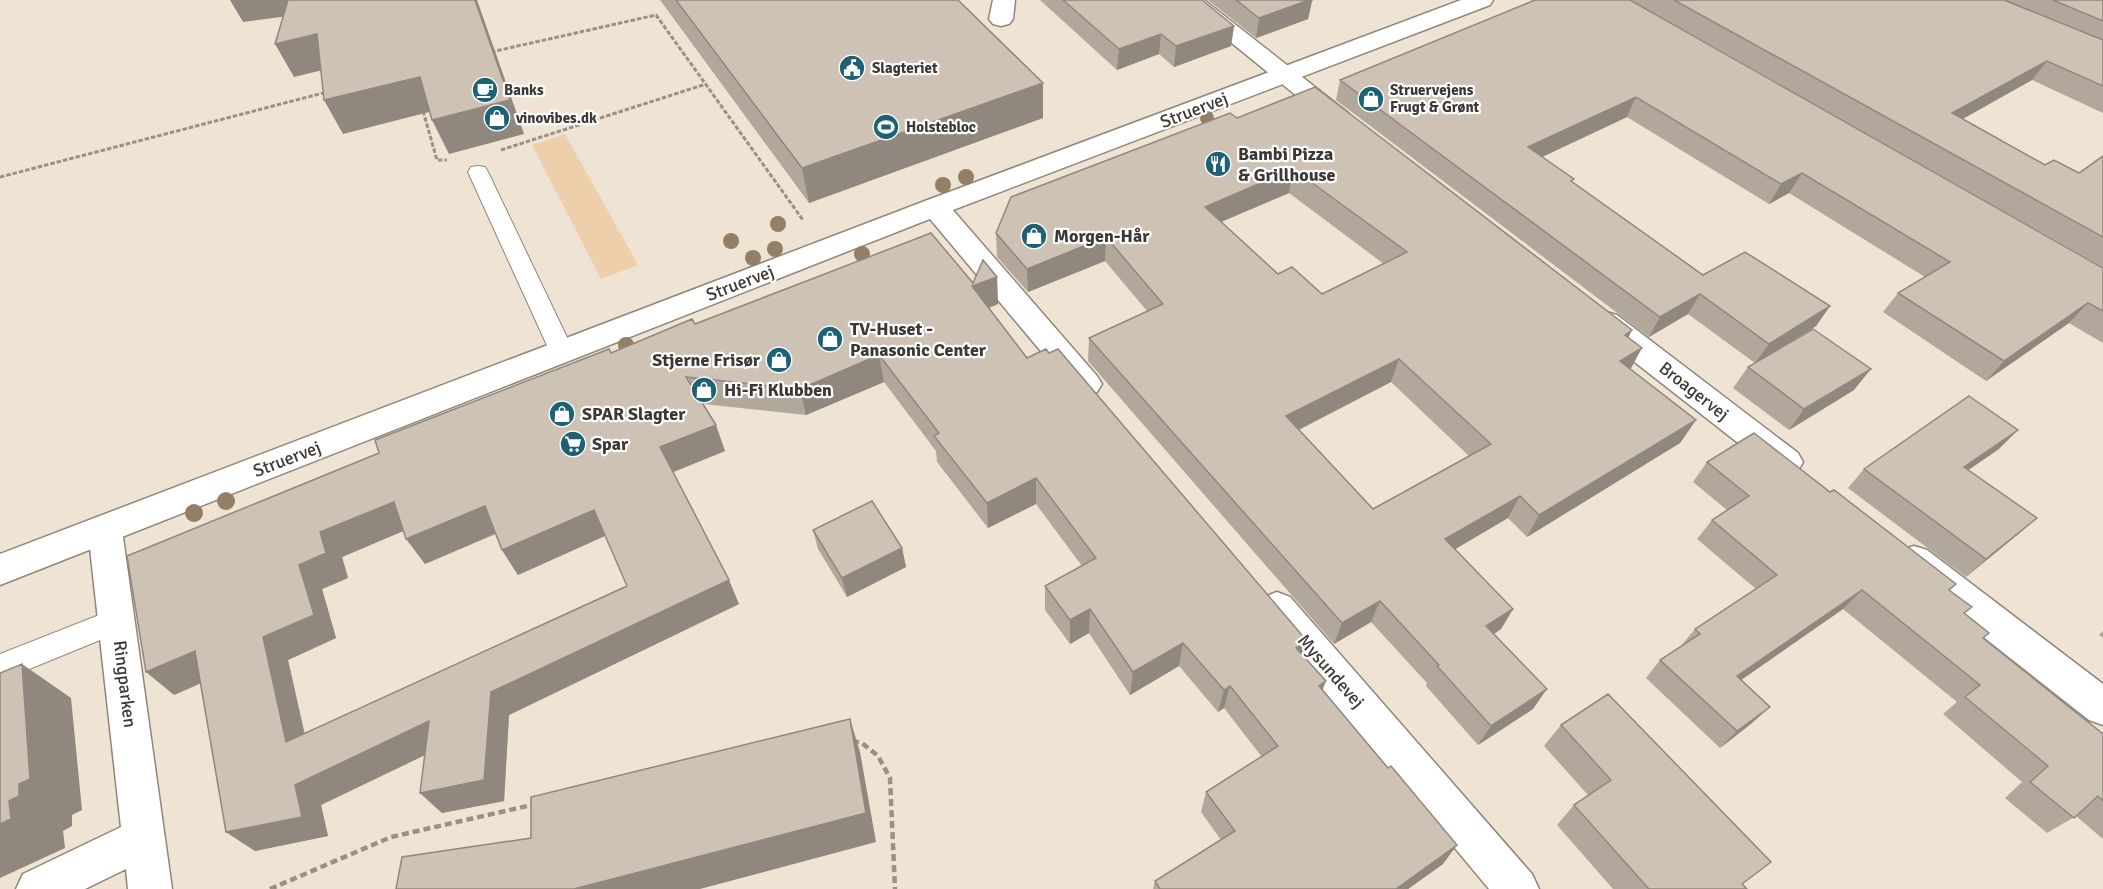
<svg xmlns="http://www.w3.org/2000/svg" width="2103" height="889" font-family="Signika,sans-serif">
<style>
.green{fill:#edcfac}
.lines{fill:none;stroke-linecap:round;stroke-linejoin:round}
.lane-casing{stroke:#918679;stroke-width:2}
.street-casing{stroke:#918679;stroke-width:3}
.secondary-casing{stroke:#918679;stroke-width:3}
.path-far1{stroke:#999086;stroke-width:3;stroke-dasharray:4.5 2;stroke-linecap:butt}
.path{stroke:#999086;stroke-width:4.5;stroke-dasharray:7 4;stroke-linecap:butt}
.lane{fill:#fff;fill-rule:evenodd}
.street{fill:#fff;fill-rule:evenodd}
.secondary{fill:#fff;fill-rule:evenodd}
.tree{fill:#937f65}
.wall{fill:#b1a79b;fill-rule:evenodd}
.shaded-wall{fill:#90887e}
.building{fill:#cec2b4;stroke:#90887e;stroke-width:1.5;fill-rule:evenodd}
.labels{text-anchor:middle;dominant-baseline:central;stroke-width:4.5;stroke-linejoin:round;paint-order:stroke}
.far-poi-label{font-size:15px;font-weight:bold;fill:#3d3833;stroke:#fff;text-anchor:start}
.street-label{font-size:18px;fill:#3d3833;stroke:#fff}
.poi-label{font-size:18px;font-weight:bold;fill:#3d3833;stroke:#fff;text-anchor:start}
</style>
<rect width="100%" height="100%" fill="#efe3d4"/>
<path class="green" d="M565,134L638,265L601,279L532,145Z"/>
<g class="lines">
<g class="lane-casing">
<path id="lane" d="M478,166L485,167L488,172L574,352L570,358L562,361L554,358L550,352L468,172L471,167Z
M117,608L127,611L131,620L127,629L0,681V654Z"/>
</g>
<g class="street-casing">
<path id="street" d="M993,0H1015L1013,19L1009,24L1001,26L993,24L989,19Z
M1179,0H1204L1348,113L1352,118L1348,123L1339,126L1330,123Z
M935,198L945,201L1097,376L1102,384L1097,392L1086,396L1075,392L925,213L921,207L925,201Z
M1606,312L1617,315L1798,453L1803,462L1798,471L1786,475L1774,471L1595,331L1591,323L1595,315Z
M105,516L117,520L122,530L172,889H128L126,869L85,889H16L23,874L121,827L88,530L93,520Z
M1914,546L1927,550L2103,684V725L2089,720L1901,572L1896,561L1901,550Z
M1277,592L1290,597L1532,874L1539,889H1489L1264,619L1259,608L1264,597Z"/>
</g>
<g class="secondary-casing">
<path id="secondary" d="M1461,0H1493L1490,5L945,213L0,585V554L925,201Z"/>
</g>
<path class="path-far1" d="M491,52L656,15L803,220
M423,111L437,160H447
M501,150L706,84
M0,177L327,92"/>
<path class="path" d="M852,741L862,743L878,756L890,778L895,889
M270,889L391,837L536,804"/>
<use href="#lane" class="lane"/>
<use href="#street" class="street"/>
<use href="#secondary" class="secondary"/>
</g>
<g class="tree">
<circle cx="1207" cy="118" r="7"/>
<circle cx="966" cy="177" r="8"/>
<circle cx="943" cy="185" r="8"/>
<circle cx="778" cy="224" r="8"/>
<circle cx="731" cy="241" r="8"/>
<circle cx="775" cy="249" r="8"/>
<circle cx="862" cy="254" r="8"/>
<circle cx="753" cy="258" r="8"/>
<circle cx="626" cy="345" r="8"/>
<circle cx="226" cy="501" r="9"/>
<circle cx="194" cy="513" r="9"/>
</g>
<path class="wall" d="M660,0H958L1043,83V118L809,203Z
M1040,0H1202L1234,26L1231,46L1174,67L1159,54L1117,70Z
M1208,0H1313L1312,1L1308,19L1256,38Z
M1534,0H1630L2103,268V343L2069,323L1986,381L1883,312L1898,293L1925,277L1789,193L1769,204L1627,117L1542,157L1573,182L1703,275L1830,306L1816,326L1779,349L1854,390L1789,430L1733,388L1748,367L1755,363L1688,314L1649,337L1336,100L1340,80Z
M1631,0H2103V113L2032,80L1963,119L2045,165L2079,173L2103,156V267Z
M1237,118L1632,330L1628,338L1630,369L1696,420L1680,443L1527,537L1508,518L1455,549L1513,609L1501,629L1494,634L1533,709L1478,745L1426,686L1427,683L1371,622L1334,644L1088,361L1089,338L1147,311L1105,261L1028,292L997,257L996,233ZM1289,193L1384,264L1322,294L1278,274L1221,222ZM1391,382L1469,456L1373,509L1299,430Z
M997,277L998,304L988,308L1027,358L1302,654L1322,690L1443,864L1408,889H1153L1155,881L1221,840L1201,812L1206,792L1262,757L1224,708L1218,712L1179,666L1130,695L1089,633L1070,644L1045,610V586L1082,566L1036,504L988,528L937,462L936,451L884,382L806,415L703,404L725,451L673,472L739,604L509,715L504,801L442,813L420,793L425,755L321,805L328,836L255,851L226,832L200,683L174,695L379,453L611,353L695,324L973,283ZM403,531L425,564L496,534L502,550L518,575L605,536L627,586L305,734L288,660L336,638L322,589L348,578L342,557Z
M1999,449L1968,470L2037,518L1966,577L1848,488L1864,469Z
M1707,462L1949,590L1972,607L1964,613L1983,638L2103,734V839L2076,816L2047,833L2005,798L2022,782L1943,714L1957,702L1843,609L1741,680L1752,723L1720,748L1646,678L1660,660L1680,647L1695,629L1756,589L1697,539L1712,520L1727,510L1693,482Z
M813,530L902,548L906,567L847,597L818,549Z
M2103,631V638L2099,635Z
M1561,725L1742,884L1747,889H1613L1557,825L1574,805L1588,795L1544,746Z"/>
<path class="shaded-wall" d="M230,0H305L312,13L243,22Z
M475,0H477L524,134L449,154L432,120Z
M1294,0H1313L1312,1L1308,19L1256,38L1259,18Z
M1234,26L1231,46L1174,67L1176,46Z
M317,34L335,67L294,77L275,44Z
M1161,34L1159,54L1117,70L1119,49Z
M2047,61L2032,80L1937,133L1952,113Z
M420,77L437,110L343,134L324,100Z
M1043,83V118L809,203L802,168Z
M1636,97L1627,117L1521,167L1528,147Z
M1293,169L1289,193L1202,230L1205,207Z
M1802,173L1789,193L1769,204L1781,184Z
M1106,237L1105,261L1028,292L1027,269Z
M997,277L998,304L974,314L972,286Z
M1700,294L1688,314L1649,337L1660,317Z
M2088,303L2069,323L1986,381L2004,361Z
M1830,306L1816,326L1755,363L1769,344Z
M1632,330L1619,354L1625,335Z
M1642,348L1629,372L1620,361Z
M879,355L884,382L806,415L800,389Z
M1399,359L1391,382L1280,439L1286,416Z
M1871,369L1854,390L1789,430L1804,409Z
M1696,420L1680,443L1527,537L1539,515Z
M716,425L725,451L671,473L660,447Z
M2018,430L1999,449L1945,486L1964,467Z
M1036,478V504L988,528L987,503Z
M1520,496L1508,518L1435,561L1445,539Z
M394,502L413,527L342,557L348,578L322,589L336,638L288,660L311,764L286,742L263,637L299,565L320,532Z
M485,506L501,531L425,564L406,539Z
M594,510L607,535L518,575L502,550Z
M2037,518L2016,536L1966,577L1986,559Z
M902,548L906,567L847,597L842,578Z
M729,580L739,604L509,715L504,801L442,813L420,793L491,692Z
M1862,590L1843,609L1721,694L1737,676Z
M1380,601L1371,622L1334,644L1342,623Z
M1090,609L1089,633L1070,644V620Z
M1513,609L1501,629L1475,646L1486,626Z
M1307,641L1299,665L1296,648Z
M1183,643L1179,666L1130,695L1133,672Z
M195,651L222,674L174,695L146,672Z
M22,664L71,698L82,810L72,815V826L63,831L65,848L0,878V824L9,801Z
M1326,681L1317,704L1319,686Z
M1230,686L1224,708L1218,712L1224,690Z
M1547,689L1533,709L1478,745L1491,726Z
M1770,707L1752,723L1720,748L1737,731Z
M850,719L860,752L876,842L700,889H574Z
M429,721L450,743L321,805L328,836L255,851L226,832L295,785Z
M1457,845L1443,864L1408,889H1396Z"/>
<path class="building" d="M288,0H475L510,100L432,120L420,77L324,100L317,34L275,44Z
M676,0H958L1043,83L802,168Z
M1063,0H1202L1234,26L1176,46L1161,34L1119,49Z
M1236,0H1309L1259,18Z
M1535,0H1630L2103,268V311L2088,303L2004,361L1898,293L1950,262L1802,173L1781,184L1636,97L1528,147L1574,179L1571,181L1703,275L1745,252L1830,306L1769,344L1700,294L1660,317L1340,80Z
M1674,0H2004L2103,40V86L2047,61L1952,113L2045,165L2054,160L2079,173L2103,156V237Z
M2053,0H2103V21Z
M1315,87L1632,330L1625,335L1642,348L1620,361L1696,420L1539,515L1520,496L1445,539L1513,609L1486,626L1547,689L1491,726L1437,666L1439,665L1380,601L1342,623L1089,338L1163,304L1106,237L1027,269L996,233L1011,197L1230,113L1237,118ZM1293,169L1407,252L1322,294L1292,267L1278,274L1205,207ZM1399,359L1491,444L1373,509L1286,416Z
M931,233L973,283L983,260L997,277L972,286L1027,358L1046,349L1049,353L1058,349L1307,641L1296,648L1326,681L1319,686L1388,768L1391,766L1457,845L1396,889H1160L1155,881L1235,831L1206,792L1278,746L1230,686L1224,690L1183,643L1133,672L1090,609L1070,620L1045,586L1096,558L1036,478L987,503L934,436L939,433L879,355L800,389L686,377L716,425L660,447L729,580L491,692L484,780L420,793L429,721L295,785L302,817L226,832L195,651L146,672L127,556L379,453L375,440L609,349L611,353L692,319L695,324ZM394,502L406,539L485,506L502,550L594,510L627,586L286,742L263,637L314,615L299,565L326,553L320,532Z
M1813,329L1871,369L1804,409L1748,367Z
M1969,396L2018,430L1964,467L2037,518L1986,559L1864,469Z
M1754,433L1830,492L1834,490L1956,584L1949,590L1972,607L1964,613L1989,633L1983,638L2103,734V801L2098,796L2074,818L2030,782L2048,766L1965,697L1980,685L1862,590L1737,676L1770,707L1737,731L1660,660L1700,634L1695,629L1777,575L1712,520L1749,496L1707,462Z
M872,501L902,548L842,578L813,530Z
M22,664L30,779L19,784V796L9,801L11,819L0,824V673Z
M1608,694L1771,862L1742,884L1747,889H1649L1574,805L1611,780L1561,725Z
M850,719L866,813L574,889H396L402,857L531,838V797Z"/>
<defs>
<g id="civic-disc" transform="scale(1.35)"><circle r="9.5" fill="#1d6174" stroke="#fff"/><path d="M-.6-6.5H3V-4.5H.6V-3L4-1V1h2V6H-6V1h2V-1L-.6-3ZM-1.2 2.5V6h2.4V2.5Z" fill="#fff"/></g>
<g id="cafe-disc" transform="scale(1.35)"><circle r="9.5" fill="#1d6174" stroke="#fff"/><path d="M-5.5-4.5H6V0H3Q3 3.5 0 3.5H-2.5Q-5.5 3.5-5.5 0ZM3-3.2v2h1.7v-2ZM-6 4.5H4V6H-6Z" fill="#fff"/></g>
<g id="shop-disc" transform="scale(1.35)"><circle r="9.5" fill="#1d6174" stroke="#fff"/><path d="M-5-2.5h2.3a2.7 3.5 0 0 1 5.4 0H5L5.5 6h-11ZM-1.5-2.5h3a1.5 2.3 0 0 0-3 0Z" fill="#fff"/></g>
<g id="stadium-disc" transform="scale(1.35)"><circle r="9.5" fill="#1d6174" stroke="#fff"/><path d="M0-5a6.5 5 0 1 0 0 10a6.5 5 0 1 0 0-10ZM-3.5-1.8h7v3.6h-7Z" fill="#fff"/></g>
<g id="restaurant-disc" transform="scale(1.35)"><circle r="9.5" fill="#1d6174" stroke="#fff"/><path d="M-5-6h1v4h1v-4h1v4h1v-4h1v5L-1.5 .5V6h-2V.5L-5-1ZM5-6V6H3V1.5H1.5Q1.5-4 5-6Z" fill="#fff"/></g>
<g id="supermarket-disc" transform="scale(1.35)"><circle r="9.5" fill="#1d6174" stroke="#fff"/><path d="M-6-5.5h2.5l.6 2H6L4.5 2H-2.5L-4.4-4H-6ZM-1.5 3.2a1.3 1.3 0 1 0 .1 0ZM3 3.2a1.3 1.3 0 1 0 .1 0Z" fill="#fff"/></g>
</defs>
<g fill-rule="evenodd">
<use href="#civic-disc" x="852" y="68"/>
<use href="#cafe-disc" x="485" y="90"/>
<use href="#shop-disc" x="1371" y="99"/>
<use href="#shop-disc" x="497" y="118"/>
<use href="#stadium-disc" x="886" y="127"/>
<use href="#restaurant-disc" x="1218" y="164"/>
<use href="#shop-disc" x="1034" y="236"/>
<use href="#shop-disc" x="830" y="339"/>
<use href="#shop-disc" x="779" y="360"/>
<use href="#shop-disc" x="704" y="390"/>
<use href="#shop-disc" x="562" y="414"/>
<use href="#supermarket-disc" x="573" y="444"/>
</g>
<g class="labels">
<g class="far-poi-label">
<text x="872" y="68">Slagteriet</text>
<text x="504" y="90">Banks</text>
<text x="1390" y="90">Struervejens<tspan x="1390" dy="17">Frugt &amp; Grønt</tspan></text>
<text x="516" y="118">vinovibes.dk</text>
<text x="906" y="127">Holstebloc</text>
</g>
<g class="street-label">
<text transform="translate(1194 110) rotate(-21)">Struervej</text>
<text transform="translate(740 283) rotate(-21)">Struervej</text>
<text transform="translate(1694 391) rotate(38)">Broagervej</text>
<text transform="translate(287 459) rotate(-21)">Struervej</text>
<text transform="translate(1331 671) rotate(49)">Mysundevej</text>
<text transform="translate(125 684) rotate(83)">Ringparken</text>
</g>
<g class="poi-label">
<text x="1238" y="154">Bambi Pizza<tspan x="1238" dy="21">&amp; Grillhouse</tspan></text>
<text x="1054" y="236">Morgen-Hår</text>
<text x="850" y="329">TV-Huset -<tspan x="850" dy="21">Panasonic Center</tspan></text>
<text x="760" y="360" text-anchor="end">Stjerne Frisør</text>
<text x="724" y="390">Hi-Fi Klubben</text>
<text x="582" y="414">SPAR Slagter</text>
<text x="592" y="444">Spar</text>
</g>
</g>
</svg>
